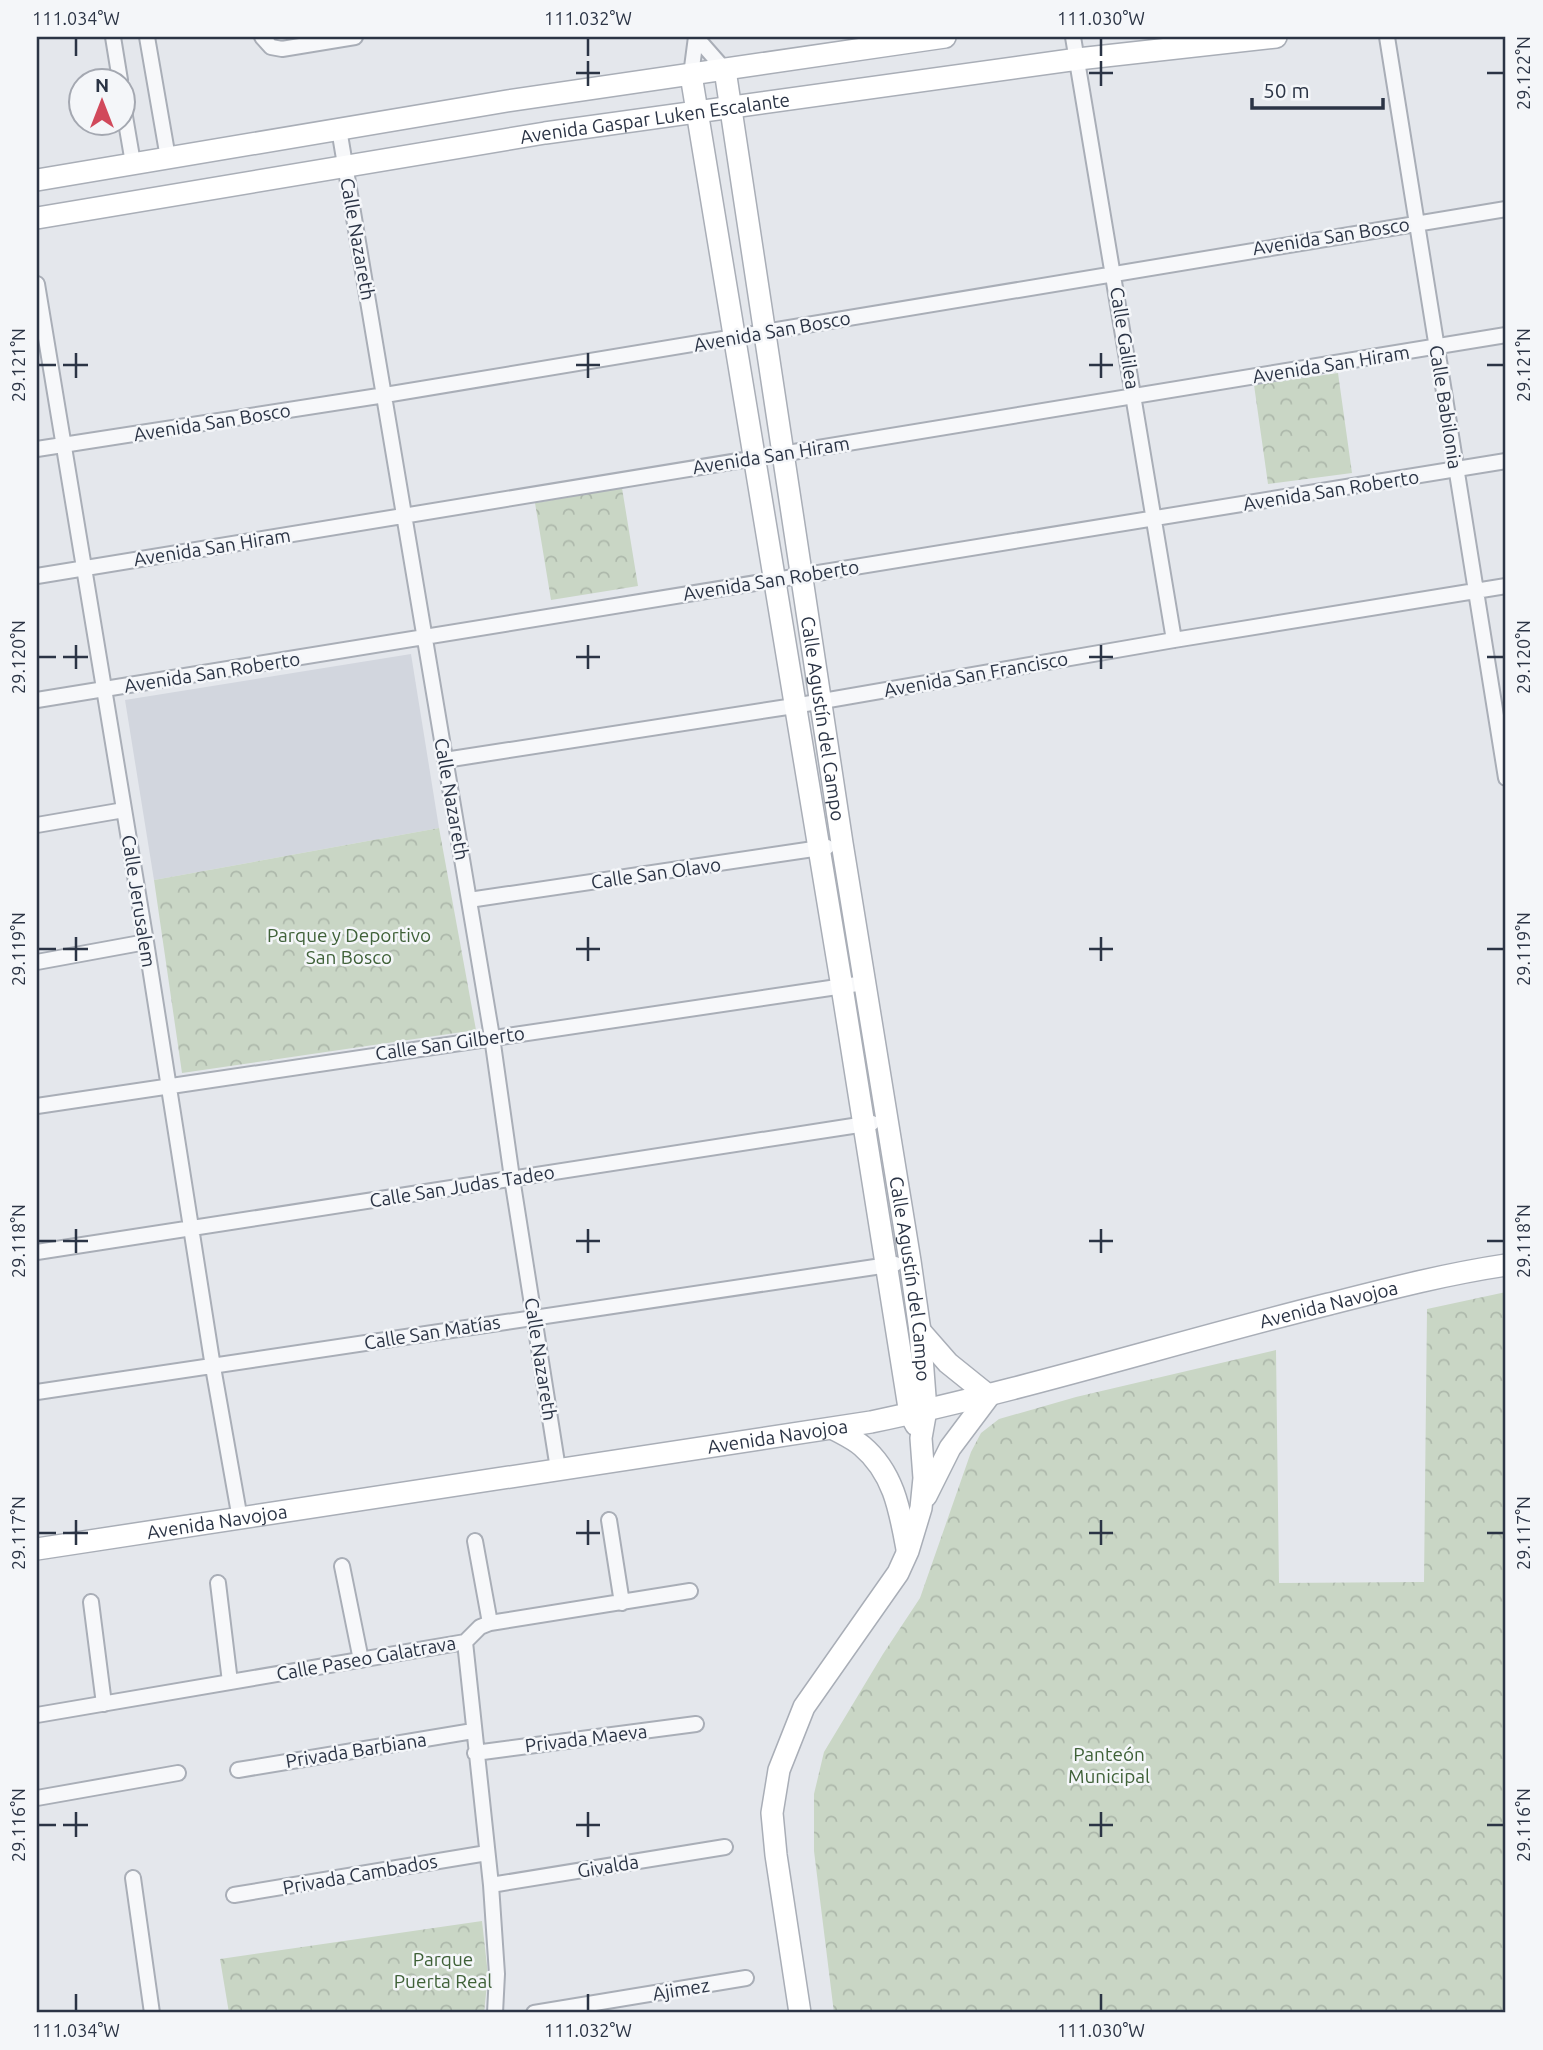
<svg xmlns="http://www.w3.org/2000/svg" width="1543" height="2050" font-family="Ubuntu,sans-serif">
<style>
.built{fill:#d2d6de}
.park{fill:url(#park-crowns)}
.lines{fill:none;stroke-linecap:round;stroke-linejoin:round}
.street-casing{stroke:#a9aeb7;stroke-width:18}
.secondary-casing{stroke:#a9aeb7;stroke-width:24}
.street{stroke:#f7f8fa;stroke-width:14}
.secondary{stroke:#fff;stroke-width:21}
.ticks{fill:none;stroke:#2b3445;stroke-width:2.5}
.labels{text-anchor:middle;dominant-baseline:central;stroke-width:5;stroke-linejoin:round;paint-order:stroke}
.street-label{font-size:19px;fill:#2b3445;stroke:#f4f6f9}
.park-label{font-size:19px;fill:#3f6138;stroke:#f4f6f9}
.neatline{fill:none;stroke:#2b3445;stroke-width:2.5}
.ticks-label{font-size:18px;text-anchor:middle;fill:#2b3445}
</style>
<defs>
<pattern id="park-crowns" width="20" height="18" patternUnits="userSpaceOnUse" patternTransform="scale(1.75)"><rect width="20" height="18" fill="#c9d6c5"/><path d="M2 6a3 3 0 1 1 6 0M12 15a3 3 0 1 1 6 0" fill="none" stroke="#adb8ab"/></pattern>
</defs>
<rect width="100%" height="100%" fill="#e4e7ec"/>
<path class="built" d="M411,654L439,828L154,880L125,700Z"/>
<path class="park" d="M1338,373L1352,473L1268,484L1254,385Z
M622,488L638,586L551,600L535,503Z
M439,828L476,1030L182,1073L154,880Z
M1506,1292V2013H834L814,1851V1794L824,1752L883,1654L920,1598L971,1452L981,1433L999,1419L1076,1397L1276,1350L1279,1583L1424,1582L1427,1309Z
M482,1921L488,1975L484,2013H229L220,1959Z"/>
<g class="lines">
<g class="street-casing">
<path id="street" d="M113,37L120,80
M147,37L168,158
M262,37L271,47L282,49L355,37
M696,37L725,70
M1073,37L1174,640
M1387,37L1506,778
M691,75L696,37
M122,99L133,163
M339,129L492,1037L512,1178L558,1469
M37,284L146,942L213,1367L240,1519
M37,449L385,395L1506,209
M37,576L1506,335
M37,700L1506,461
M445,760L794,706L1174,640L1506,586
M37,825L124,810
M469,900L827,847
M37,962L146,942
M37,1106L864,983
M37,1252L872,1123
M37,1392L895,1264
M609,1520L622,1603
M475,1541L490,1623
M342,1566L361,1660
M218,1583L230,1682
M91,1602L104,1704
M465,1642L491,1885L497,1974L495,2013
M37,1715L465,1642L480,1627L490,1623L690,1591
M475,1753L696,1724
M238,1770L473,1731
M37,1798L178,1773
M133,1878L152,2013
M491,1885L725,1847
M234,1895L487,1853
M534,2013L746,1978"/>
</g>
<g class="secondary-casing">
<g id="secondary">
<path id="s1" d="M725,70L842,843L910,1261L920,1331L926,1410L921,1438L924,1478L921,1508L908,1551L898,1573L804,1707L779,1770L772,1813L776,1855L800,2013"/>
<path d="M691,75L842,987L910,1414L916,1425"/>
<path d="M37,180L507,101L945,37"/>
<path id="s2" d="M37,218L545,133L1078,59L1276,37"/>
<path d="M920,1331L948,1363L989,1396L950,1448L926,1496"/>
<path d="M834,1429C843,1434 854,1439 862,1446C894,1473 900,1511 907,1549"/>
<path id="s3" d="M37,1549L871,1422C1025,1390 1176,1342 1329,1304C1388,1289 1446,1274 1506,1265"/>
</g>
</g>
<use href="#street" class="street"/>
<use href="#secondary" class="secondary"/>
</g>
<path class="ticks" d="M76,38V56M588,38V56M1101,38V56M588,61V86M1101,61V86M576,73H600M1089,73H1113M1487,73H1504M76,353V378M588,353V378M1101,353V378M38,365H56M63,365H88M576,365H600M1089,365H1113M1487,365H1504M76,645V669M588,645V669M1101,645V669M38,657H56M63,657H88M576,657H600M1089,657H1113M1487,657H1504M76,937V961M588,937V961M1101,937V961M38,949H56M63,949H88M576,949H600M1089,949H1113M1487,949H1504M76,1229V1253M588,1229V1253M1101,1229V1253M38,1241H56M63,1241H88M576,1241H600M1089,1241H1113M1487,1241H1504M76,1520V1545M588,1520V1545M1101,1520V1545M38,1533H56M63,1533H88M576,1533H600M1089,1533H1113M1487,1533H1504M76,1812V1837M588,1812V1837M1101,1812V1837M38,1825H56M63,1825H88M576,1825H600M1089,1825H1113M1487,1825H1504M76,1994V2011M588,1994V2011M1101,1994V2011"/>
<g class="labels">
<g class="street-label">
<text stroke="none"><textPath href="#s2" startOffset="626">Avenida Gaspar Luken Escalante</textPath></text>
<text transform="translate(1331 236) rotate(-9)">Avenida San Bosco</text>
<text transform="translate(358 239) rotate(80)">Calle Nazareth</text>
<text transform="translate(772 331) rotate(-10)">Avenida San Bosco</text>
<text transform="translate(1125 338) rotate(81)">Calle Galilea</text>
<text transform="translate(1331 364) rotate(-9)">Avenida San Hiram</text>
<text transform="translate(1446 407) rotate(81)">Calle Babilonia</text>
<text transform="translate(212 422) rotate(-9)">Avenida San Bosco</text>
<text transform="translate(771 455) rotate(-9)">Avenida San Hiram</text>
<text transform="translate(1331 490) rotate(-9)">Avenida San Roberto</text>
<text transform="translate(212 547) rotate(-9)">Avenida San Hiram</text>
<text transform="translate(771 580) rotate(-9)">Avenida San Roberto</text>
<text transform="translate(212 672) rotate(-9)">Avenida San Roberto</text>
<text transform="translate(976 674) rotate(-10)">Avenida San Francisco</text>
<text stroke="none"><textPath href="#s1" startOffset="656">Calle Agustín del Campo</textPath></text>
<text transform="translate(452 799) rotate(80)">Calle Nazareth</text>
<text transform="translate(656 873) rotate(-8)">Calle San Olavo</text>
<text transform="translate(139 901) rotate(81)">Calle Jerusalem</text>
<text transform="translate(450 1043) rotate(-8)">Calle San Gilberto</text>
<text transform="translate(462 1186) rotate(-9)">Calle San Judas Tadeo</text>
<text stroke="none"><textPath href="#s1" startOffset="1223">Calle Agustín del Campo</textPath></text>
<text stroke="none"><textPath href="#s3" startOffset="1316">Avenida Navojoa</textPath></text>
<text transform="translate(432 1332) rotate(-9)">Calle San Matías</text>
<text transform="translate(541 1359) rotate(81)">Calle Nazareth</text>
<text stroke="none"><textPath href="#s3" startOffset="749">Avenida Navojoa</textPath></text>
<text stroke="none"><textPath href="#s3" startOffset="182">Avenida Navojoa</textPath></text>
<text transform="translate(366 1658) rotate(-10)">Calle Paseo Galatrava</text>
<text transform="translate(586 1738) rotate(-7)">Privada Maeva</text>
<text transform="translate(356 1750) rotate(-9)">Privada Barbiana</text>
<text transform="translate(608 1866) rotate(-9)">Givalda</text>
<text transform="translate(360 1874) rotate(-10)">Privada Cambados</text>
<text transform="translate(681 1989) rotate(-9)">Ajimez</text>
</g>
<g class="park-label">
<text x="349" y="935">Parque y Deportivo<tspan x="349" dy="22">San Bosco</tspan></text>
<text x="1109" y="1754">Panteón<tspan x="1109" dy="22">Municipal</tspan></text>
<text x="443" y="1959">Parque<tspan x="443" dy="22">Puerta Real</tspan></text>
</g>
</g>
<rect width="1543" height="2050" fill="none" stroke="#f4f6f9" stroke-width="77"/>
<g transform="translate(102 102)"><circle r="33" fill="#f4f6f9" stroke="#a4a8b1" stroke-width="2"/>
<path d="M0-5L12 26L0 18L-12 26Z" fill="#d1495b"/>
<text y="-10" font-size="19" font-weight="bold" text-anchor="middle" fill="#2b3445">N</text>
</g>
<path d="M1252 98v10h131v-10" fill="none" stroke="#2b3445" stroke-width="3.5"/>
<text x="1263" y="98" font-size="21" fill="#2b3445" stroke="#f4f6f9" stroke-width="5" paint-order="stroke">50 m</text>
<rect x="38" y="38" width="1466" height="1973" class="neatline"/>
<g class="ticks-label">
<text x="76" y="25">111.034°W</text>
<text x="588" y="25">111.032°W</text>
<text x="1101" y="25">111.030°W</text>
<text transform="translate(1524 73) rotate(-90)" y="6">29.122°N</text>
<text transform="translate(19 365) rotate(-90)" y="6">29.121°N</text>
<text transform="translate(1524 365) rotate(-90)" y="6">29.121°N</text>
<text transform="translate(19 657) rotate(-90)" y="6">29.120°N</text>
<text transform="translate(1524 657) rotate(-90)" y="6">29.120°N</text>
<text transform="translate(19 949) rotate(-90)" y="6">29.119°N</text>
<text transform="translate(1524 949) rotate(-90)" y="6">29.119°N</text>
<text transform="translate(19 1241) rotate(-90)" y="6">29.118°N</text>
<text transform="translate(1524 1241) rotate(-90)" y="6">29.118°N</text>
<text transform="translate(19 1533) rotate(-90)" y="6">29.117°N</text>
<text transform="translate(1524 1533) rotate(-90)" y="6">29.117°N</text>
<text transform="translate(19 1825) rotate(-90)" y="6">29.116°N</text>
<text transform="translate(1524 1825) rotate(-90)" y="6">29.116°N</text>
<text x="76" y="2037">111.034°W</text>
<text x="588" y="2037">111.032°W</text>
<text x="1101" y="2037">111.030°W</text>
</g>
</svg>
